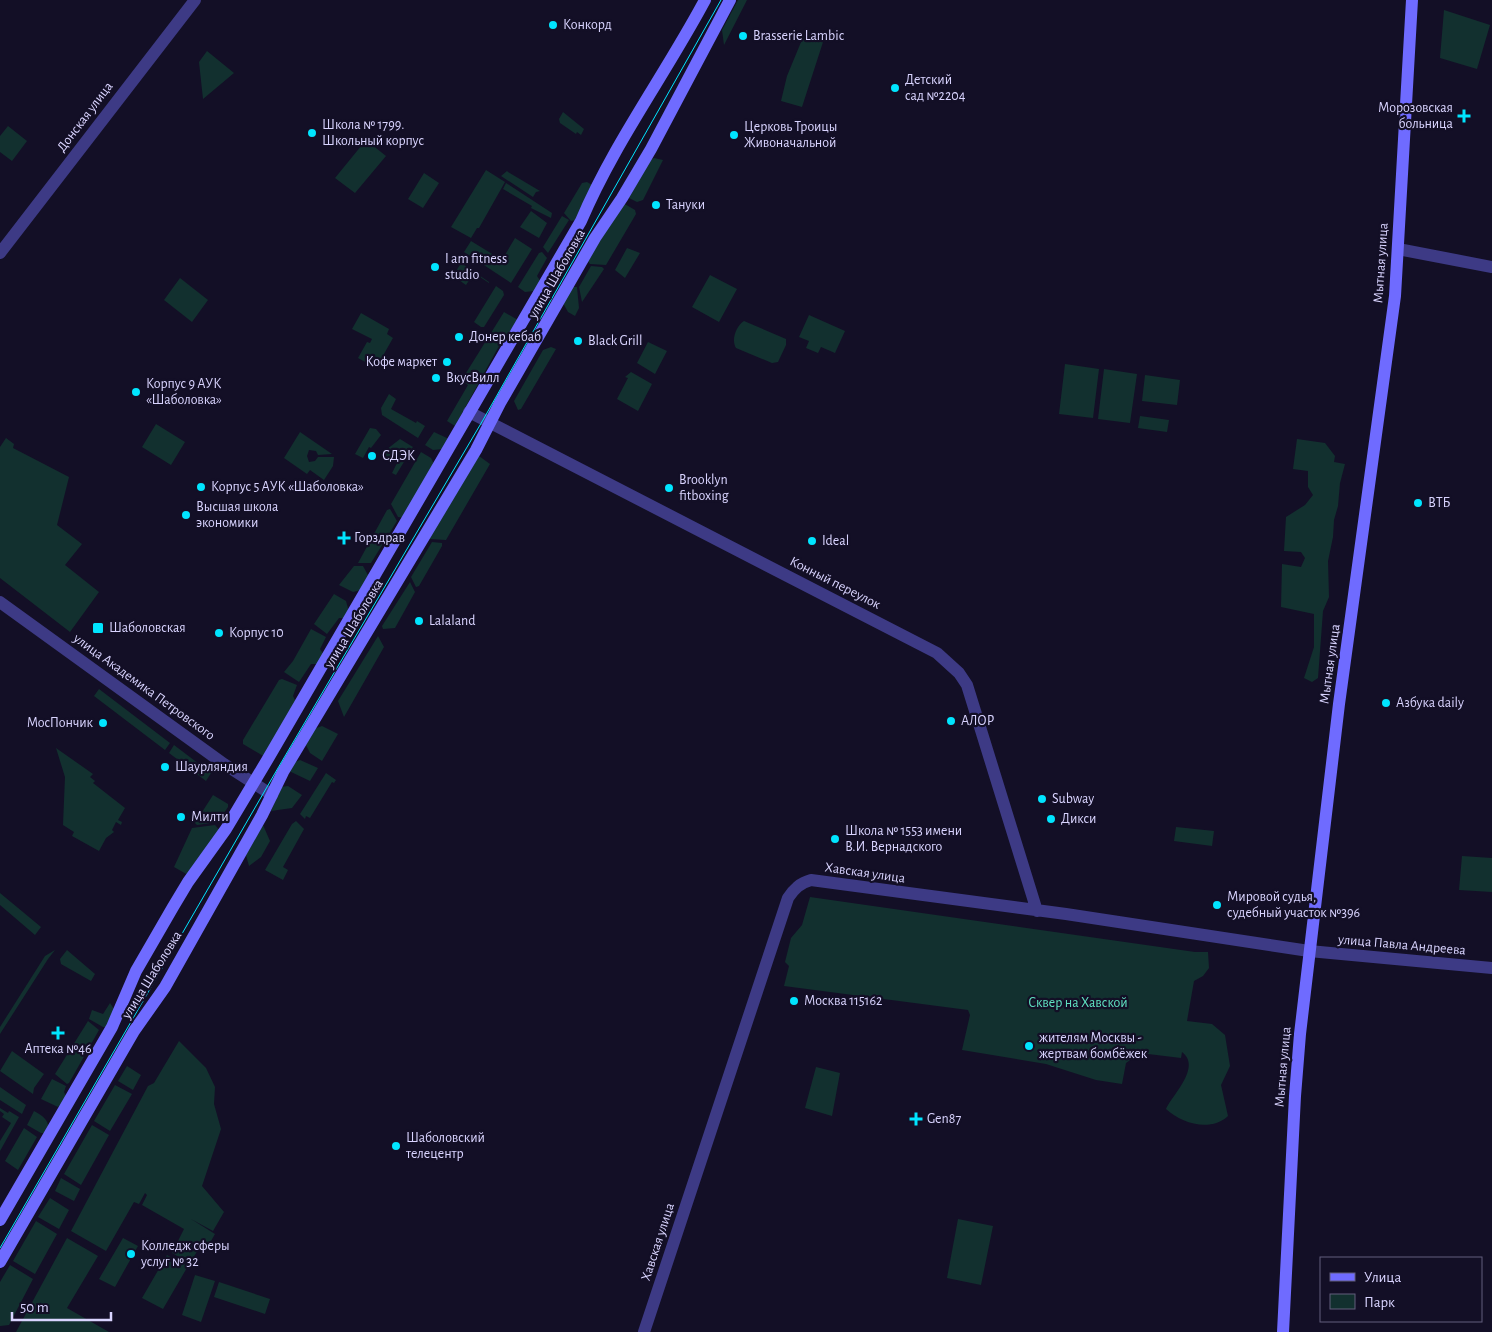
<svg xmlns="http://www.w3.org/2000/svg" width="1492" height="1332" font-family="'Alegreya Sans',sans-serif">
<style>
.green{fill:#12302f}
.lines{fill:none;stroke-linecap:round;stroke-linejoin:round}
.minor{stroke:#3d3a85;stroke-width:12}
.tertiary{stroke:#3d3a85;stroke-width:12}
.secondary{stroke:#6f6bff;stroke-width:12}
.tram{stroke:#00e5ff;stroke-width:1}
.poi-dot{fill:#00e5ff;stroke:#130f26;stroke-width:2}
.labels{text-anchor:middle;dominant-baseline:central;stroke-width:4.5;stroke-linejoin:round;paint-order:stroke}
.poi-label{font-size:14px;fill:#d9d4ff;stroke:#130f26;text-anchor:start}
.street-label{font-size:14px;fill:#d9d4ff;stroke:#130f26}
.park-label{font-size:14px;fill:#5fe0c0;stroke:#130f26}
</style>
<rect width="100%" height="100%" fill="#130f26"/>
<path class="green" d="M738,0H747L724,45L722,30Z
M1444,10L1490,25L1477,69L1440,58Z
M806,30L824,39L802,107L781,101L787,76Z
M207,51L234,73L203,99L199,62Z
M563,112L584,129L581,135L577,132L576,134L560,123L559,119Z
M8,126L27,141L12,161L0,152V136Z
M366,140L386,156L355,193L335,178Z
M654,158L663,160L643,200L637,202L627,197L650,160Z
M486,170L505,182L479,228H477L471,238L451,227Z
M507,171L508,172L540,191L536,192L533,197L501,176Z
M424,173L439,183L423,208L408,199Z
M587,182L592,185L576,220L571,221L564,213L582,183Z
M506,183L552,213L551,218L531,208L532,206L503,189Z
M623,203L635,210L636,214L606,265L590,264L587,260Z
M531,211L547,223L539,238L520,227Z
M562,216L569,220L548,253L543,247Z
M515,238L532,249L511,283L464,252L471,241L502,260Z
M627,248L640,253L625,278L615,270Z
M542,252L547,258L537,276L541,282L534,291L525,292L518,287L539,253Z
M461,263L489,282V283L474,273L466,285L453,276Z
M591,266L602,267L604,269L582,302L579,287Z
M710,275L737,289L719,322L692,307Z
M180,278L208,300L192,322L164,300Z
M496,286L503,291L504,295L484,327H481L474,322Z
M572,287H577L579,308L575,316L568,312L563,303Z
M504,312L518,320L499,346L455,426L447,421L468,385L461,381Z
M361,313L389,329L387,334L393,338L376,368L358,358L367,342L370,343L372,339L352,329Z
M809,315L845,331L835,353L821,347L818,353L806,348L809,341L799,337Z
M744,321L786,339V345L778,362L772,363L736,348C731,340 736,326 744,321Z
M648,342L667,351L655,374L637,363Z
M551,347L556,349L521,409L518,410L514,401L543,350Z
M1065,364L1099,369L1093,418L1059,414Z
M1104,369L1137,374L1130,423L1098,419Z
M631,372L652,384L638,411L617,399L628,378L625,377Z
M1145,375L1180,380L1177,405L1142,401Z
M389,394L396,399L391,409L416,423L417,421L425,426L418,438L382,415L381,408Z
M1140,416L1169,420L1167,432L1138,428Z
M156,424L185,442L171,465L142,447Z
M370,428L376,429L381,435L371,448L369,447L363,458L355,454Z
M300,432L332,454L318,455L316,451L309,450L307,456L309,462L315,461L318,457H334L333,466L324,480L310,470L307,474L284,458Z
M434,432L449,439L443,449L433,450L425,445Z
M6,438L14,444L13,448L69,477L57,525L82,544L65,565L99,592L70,632L0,578V447Z
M400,439L413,447L396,475L392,473L397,463L382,453Z
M1297,439L1325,443L1335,456L1334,462L1345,464L1340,483L1338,506L1334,520L1333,537L1328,561L1329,597L1323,611L1318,678L1312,682L1304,678L1314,647V614L1281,607L1282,564L1301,567L1305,558L1301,552L1284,551L1286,517L1305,505L1313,495L1308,487V471L1293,469Z
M421,452L431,458L434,464L405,518L398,517L391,504Z
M479,456L490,464L446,540L430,539L428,534Z
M390,509L397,521L371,563H358L387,510Z
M432,542L442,543V546L419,586L416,587L411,577Z
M354,566H363L369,577L361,590L353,592L339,585Z
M410,582L415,592L395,628L383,629L382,626Z
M334,594L346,601L349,612L346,618H339L327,634L314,624Z
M311,629L326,637L320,649L324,655L318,664H311L299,682L284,672L293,661Z
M378,636L384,647L344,717L338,701Z
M282,679L297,685L293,696L296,702L265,757L243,744V740L279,680Z
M99,689L170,743L165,750L94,696Z
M322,726L338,734L322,761L310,753L306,745L314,729Z
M174,745L211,773L206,781L169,753Z
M56,748L93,774L90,777L95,781L93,783L125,808L118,820L122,822L121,825L116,822L112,830L114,832L106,838L99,851L72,836L74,832L63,825L65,777Z
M300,760L318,768L310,781L289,771L295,762Z
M326,773L336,780L334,783L332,782L310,818L306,816L305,819L300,814Z
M288,786L302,795L292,808L271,811L281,787Z
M213,795L228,804V807L218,822L197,825L195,823Z
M296,821L304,829L283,867L288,870L283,880L265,870L292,824Z
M215,825L220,831L188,875L174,867L192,828Z
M263,825L270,841L261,857L249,866L246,855Z
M1176,827L1214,831L1212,846L1174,841Z
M1462,856L1492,858V892L1459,890Z
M0,893L41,927L35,935L0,905Z
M810,897L1195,952H1208L1209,968L1203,976L1194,981L1187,1021L1212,1024L1225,1035L1230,1066L1221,1085L1228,1116C1211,1132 1182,1124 1166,1109C1172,1095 1202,1067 1182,1052L1181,1058L1140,1053L1126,1063L1122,1084L1096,1080L1046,1064L962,1050L970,1015L968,1010L784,986L789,966L785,962L791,938L802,925Z
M55,950L48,959L0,1034V1027L45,956Z
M67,950L95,974L91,981L61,964L60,959Z
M110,1003L114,1009L108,1027H103L89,1019L92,1010L103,1014Z
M88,1021L99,1030L69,1083L67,1084L55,1074Z
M179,1041L206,1068L215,1087L214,1104L221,1129L202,1186L224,1212L213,1231L191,1219L215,1234L207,1248L201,1245L190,1263L172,1253L184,1229L142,1205L147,1195L145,1193L139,1204L134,1202L106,1251L71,1231L148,1086L154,1083Z
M12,1051L44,1074L34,1088L33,1094L0,1071Z
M127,1066L141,1075L133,1090L118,1081Z
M816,1067L840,1073L832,1116L805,1108Z
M52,1079L66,1086L64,1092L67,1098L58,1107L41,1099Z
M115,1085L132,1094L110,1131L94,1121Z
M0,1087L26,1105L22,1114L0,1100Z
M0,1105V1108L8,1113L9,1111L19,1117L0,1151V1141L11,1123L2,1117L4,1114L0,1111Z
M34,1111C44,1117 50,1120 48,1133H41L27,1125Z
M92,1125L109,1135L81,1185L64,1174Z
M24,1128L37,1137L18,1170L5,1161Z
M61,1178L80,1189L74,1201L55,1191Z
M50,1198L69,1210L59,1229L38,1217Z
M958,1219L993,1226L981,1285L947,1278Z
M36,1221L57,1234L35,1274L13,1261Z
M67,1238L98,1256L67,1308L109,1332H16Z
M123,1238L138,1246L115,1287L99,1279Z
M167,1255L188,1266L163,1309L142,1298Z
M10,1265L33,1279L9,1325L0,1326V1282Z
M195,1275L215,1281L201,1322L182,1315Z
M219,1282L270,1299L265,1314L214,1297Z"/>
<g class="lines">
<path class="minor" d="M1398,249L1492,267
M0,253L195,0
M469,412L937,653L959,673L967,685L1037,911
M644,1332L788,898C794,889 800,883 811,880L1066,914L1309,951"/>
<path class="tertiary" d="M0,602L224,764L272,795
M1309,951L1492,968"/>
<path class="secondary" d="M0,1220L112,1027L136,971L173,907L188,882L226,829L266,762L581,221C614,143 665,75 705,0
M0,1262L134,1031L165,987L262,815L283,772L476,450L500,403L595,238L622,198L651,149L730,0
M1283,1332L1295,1096L1300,1034L1339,704L1395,296L1412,0"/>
<path class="tram" d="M0,1248L278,768L483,420L721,0"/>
</g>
<g class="poi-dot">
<circle cx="553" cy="25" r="5"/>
<circle cx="743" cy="36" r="5"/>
<circle cx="895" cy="88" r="5"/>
<path d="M1461.5 108.5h5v5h5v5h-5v5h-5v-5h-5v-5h5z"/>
<circle cx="312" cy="133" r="5"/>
<circle cx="734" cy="135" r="5"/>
<circle cx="656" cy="205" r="5"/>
<circle cx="435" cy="267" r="5"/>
<circle cx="459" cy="337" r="5"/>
<circle cx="578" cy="341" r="5"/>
<circle cx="447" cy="362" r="5"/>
<circle cx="436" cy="378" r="5"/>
<circle cx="136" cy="392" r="5"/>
<circle cx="372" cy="456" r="5"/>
<circle cx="201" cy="487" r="5"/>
<circle cx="669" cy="488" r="5"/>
<circle cx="1418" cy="503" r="5"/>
<circle cx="186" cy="515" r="5"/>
<path d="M341.5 530.5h5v5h5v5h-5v5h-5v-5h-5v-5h5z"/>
<circle cx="812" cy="541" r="5"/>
<circle cx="419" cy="621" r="5"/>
<rect x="92" y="622" width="12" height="12" rx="2.5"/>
<circle cx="219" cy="633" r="5"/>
<circle cx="1386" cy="703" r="5"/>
<circle cx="951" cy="721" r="5"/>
<circle cx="103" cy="723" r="5"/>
<circle cx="165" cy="767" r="5"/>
<circle cx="1042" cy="799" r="5"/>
<circle cx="181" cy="817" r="5"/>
<circle cx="1051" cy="819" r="5"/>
<circle cx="835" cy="839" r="5"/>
<circle cx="1217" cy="905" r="5"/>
<circle cx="794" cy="1001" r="5"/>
<path d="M55.5 1025.5h5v5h5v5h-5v5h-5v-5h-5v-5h5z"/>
<circle cx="1029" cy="1046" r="5"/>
<path d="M913.5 1111.5h5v5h5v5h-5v5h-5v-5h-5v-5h5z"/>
<circle cx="396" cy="1146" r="5"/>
<circle cx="131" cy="1254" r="5"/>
</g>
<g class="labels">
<g class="poi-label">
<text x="563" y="25">Конкорд</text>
<text x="753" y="36">Brasserie Lambic</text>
<text x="905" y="80">Детский<tspan x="905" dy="16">сад №2204</tspan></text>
<text x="1453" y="108" text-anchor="end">Морозовская<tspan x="1453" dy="16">больница</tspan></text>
<text x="322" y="125">Школа № 1799.<tspan x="322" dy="16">Школьный корпус</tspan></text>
<text x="744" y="127">Церковь Троицы<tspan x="744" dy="16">Живоначальной</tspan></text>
<text x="666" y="205">Тануки</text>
<text x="445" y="259">I am fitness<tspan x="445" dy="16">studio</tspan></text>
<text x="469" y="337">Донер кебаб</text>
<text x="588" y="341">Black Grill</text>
<text x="437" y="362" text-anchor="end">Кофе маркет</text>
<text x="446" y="378">ВкусВилл</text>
<text x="146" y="384">Корпус 9 АУК<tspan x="146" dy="16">«Шаболовка»</tspan></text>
<text x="382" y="456">СДЭК</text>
<text x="679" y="480">Brooklyn<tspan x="679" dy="16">fitboxing</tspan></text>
<text x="211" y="487">Корпус 5 АУК «Шаболовка»</text>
<text x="1428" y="503">ВТБ</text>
<text x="196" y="507">Высшая школа<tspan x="196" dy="16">экономики</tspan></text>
<text x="354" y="538">Горздрав</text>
<text x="822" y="541">Ideal</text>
<text x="429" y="621">Lalaland</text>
<text x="109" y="628">Шаболовская</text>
<text x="229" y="633">Корпус 10</text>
<text x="1396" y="703">Азбука daily</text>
<text x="961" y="721">АЛОР</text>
<text x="93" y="723" text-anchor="end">МосПончик</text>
<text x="175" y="767">Шаурляндия</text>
<text x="1052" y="799">Subway</text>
<text x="191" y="817">Милти</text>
<text x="1061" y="819">Дикси</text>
<text x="845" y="831">Школа № 1553 имени<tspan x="845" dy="16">В.И. Вернадского</tspan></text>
<text x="1227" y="897">Мировой судья,<tspan x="1227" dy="16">судебный участок №396</tspan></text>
<text x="804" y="1001">Москва 115162</text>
<text x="1039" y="1038">жителям Москвы -<tspan x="1039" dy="16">жертвам бомбёжек</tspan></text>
<text x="58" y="1049" text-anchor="middle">Аптека №46</text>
<text x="927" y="1119">Gen87</text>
<text x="406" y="1138">Шаболовский<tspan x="406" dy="16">телецентр</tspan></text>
<text x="141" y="1246">Колледж сферы<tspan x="141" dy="16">услуг № 32</tspan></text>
</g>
<g class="street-label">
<text transform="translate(85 117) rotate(-53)">Донская улица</text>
<text transform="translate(1381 263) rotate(-86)">Мытная улица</text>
<text transform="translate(557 274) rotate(-60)">улица Шаболовка</text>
<text transform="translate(835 583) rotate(27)">Конный переулок</text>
<text transform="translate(354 624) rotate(-59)">улица Шаболовка</text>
<text transform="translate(1330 664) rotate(-82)">Мытная улица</text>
<text transform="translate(144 687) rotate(36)">улица Академика Петровского</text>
<text transform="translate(865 873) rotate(8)">Хавская улица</text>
<text transform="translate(1402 945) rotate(5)">улица Павла Андреева</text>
<text transform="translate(152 975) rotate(-58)">улица Шаболовка</text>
<text transform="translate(1283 1067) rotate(-85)">Мытная улица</text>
<text transform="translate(658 1242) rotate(-72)">Хавская улица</text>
</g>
<g class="park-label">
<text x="1078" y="1003">Сквер на Хавской</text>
</g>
</g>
<rect x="1320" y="1257" width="162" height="65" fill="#130f26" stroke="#625e7d"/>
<rect x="1330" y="1273" width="25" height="8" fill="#6f6bff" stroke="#625e7d"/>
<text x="1364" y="1282" font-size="15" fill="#d9d4ff">Улица</text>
<rect x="1330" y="1294" width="25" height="15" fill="#12302f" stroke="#625e7d"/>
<text x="1364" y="1307" font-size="15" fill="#d9d4ff">Парк</text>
<path d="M12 1312v8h99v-8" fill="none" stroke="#d9d4ff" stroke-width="2.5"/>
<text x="20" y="1312" font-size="15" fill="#d9d4ff" stroke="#130f26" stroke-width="4" paint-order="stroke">50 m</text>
</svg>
